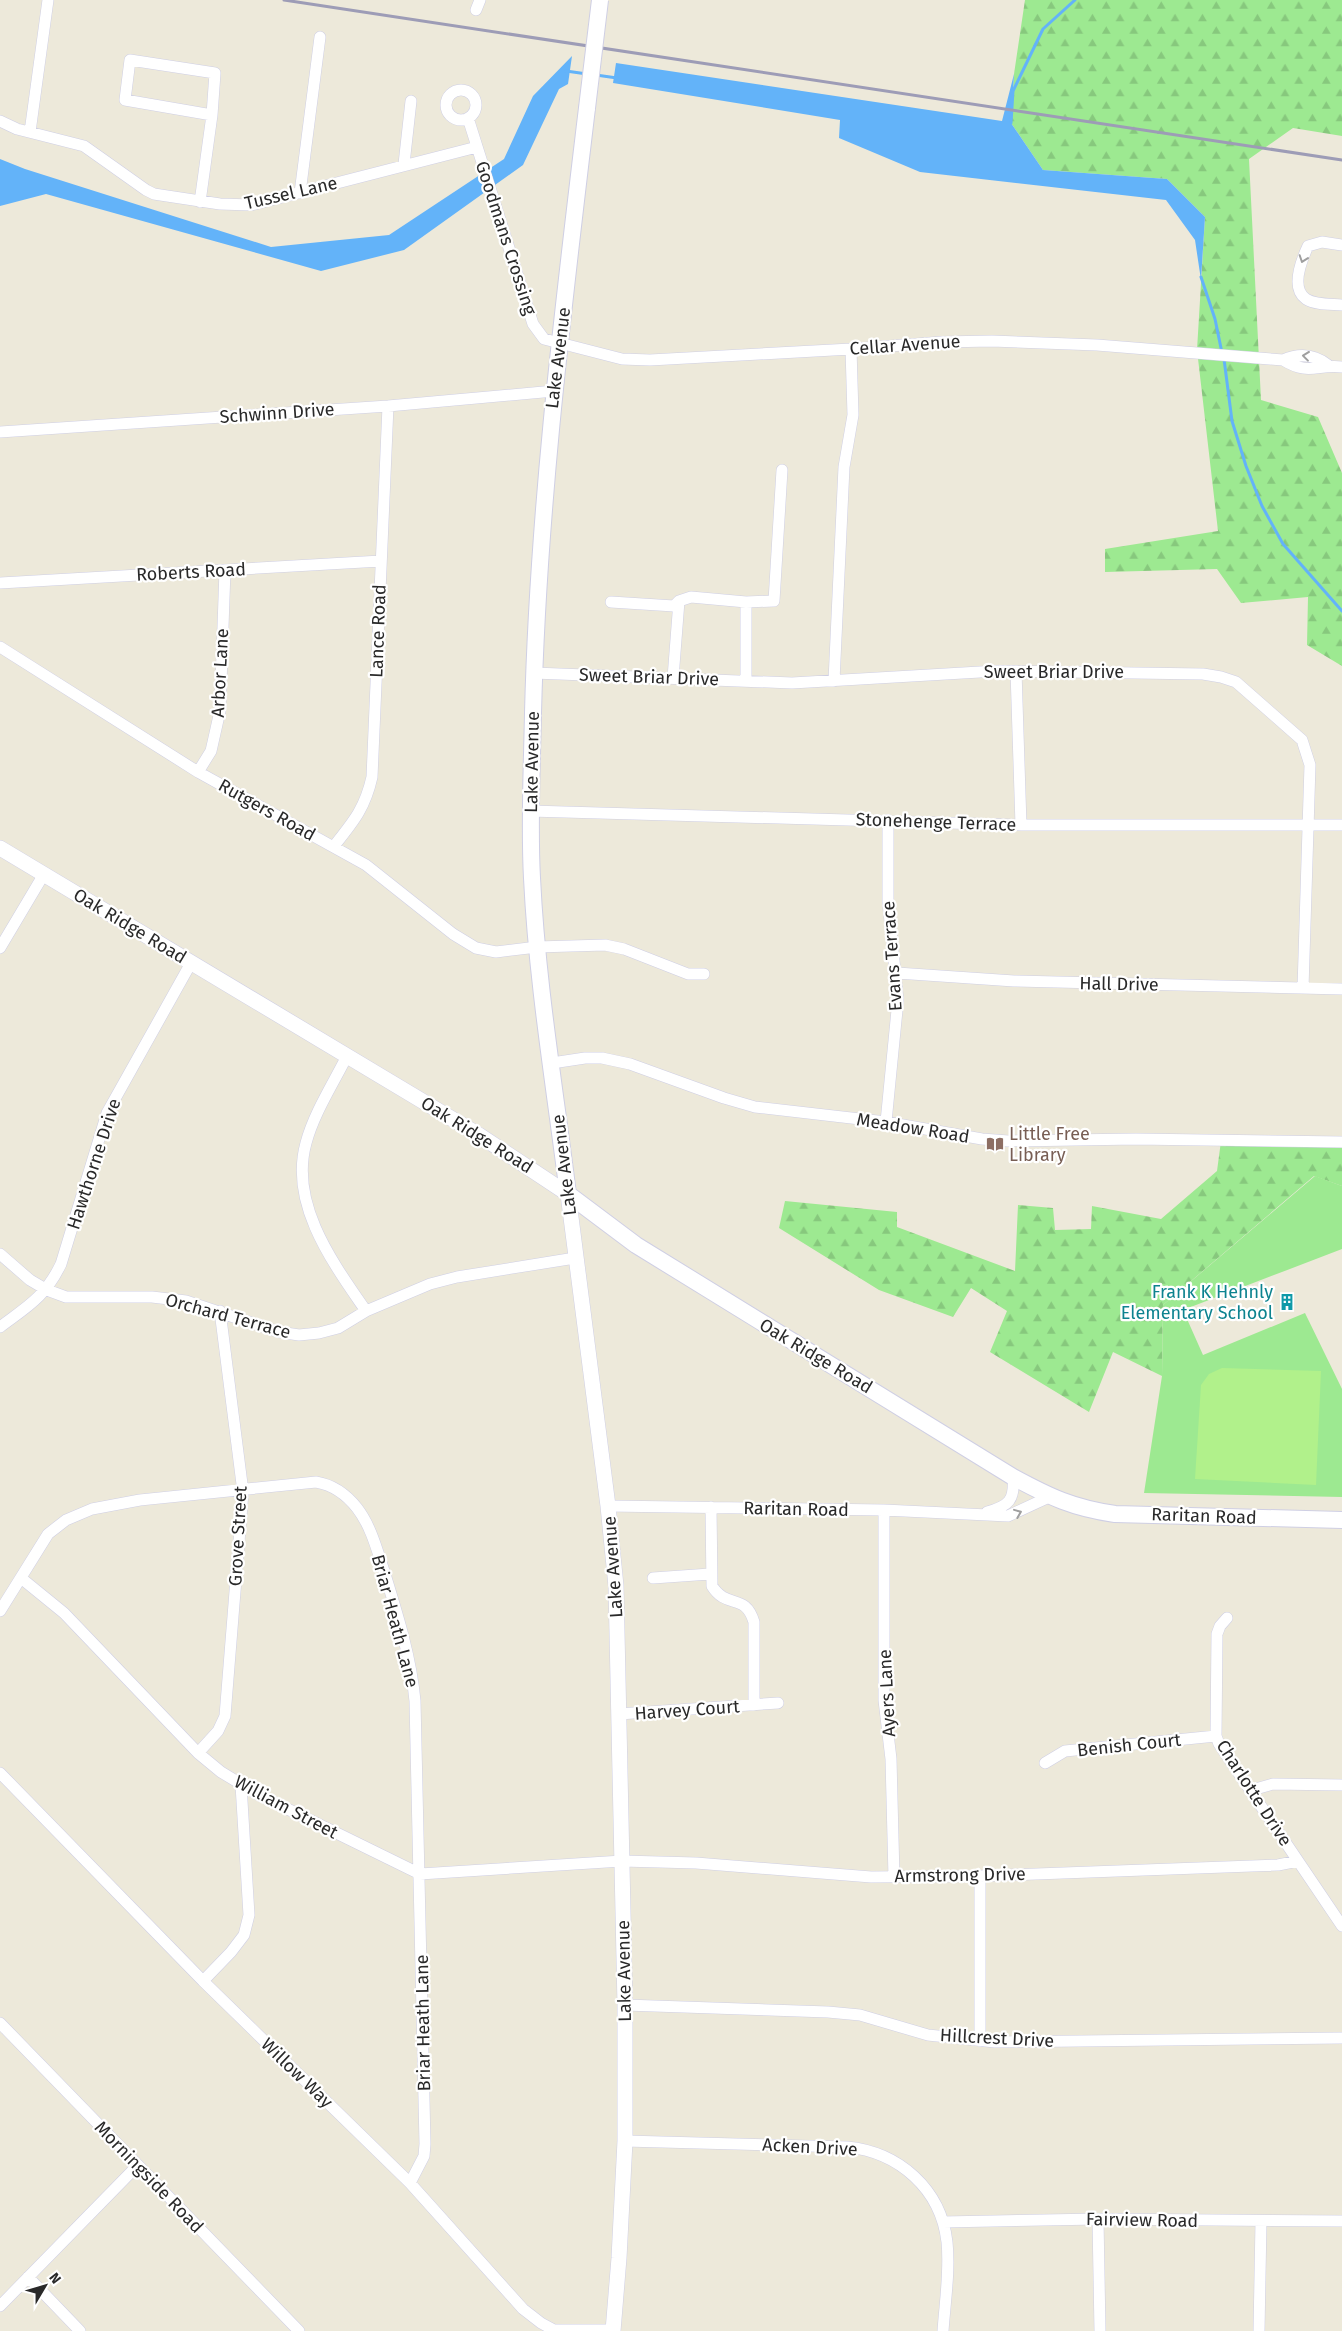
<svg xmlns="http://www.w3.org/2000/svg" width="1342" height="2331" font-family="'Fira Sans',sans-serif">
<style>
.forest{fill:url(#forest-firs)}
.park{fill:#9de991}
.pitch{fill:#b1f18b}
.water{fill:#63b3f9}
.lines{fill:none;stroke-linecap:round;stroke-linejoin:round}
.stream{stroke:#63b3f9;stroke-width:3}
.minor-casing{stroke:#cfcfe4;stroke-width:12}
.tertiary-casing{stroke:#cfcfe4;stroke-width:16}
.secondary-casing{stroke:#cfcfe4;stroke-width:18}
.minor{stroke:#fff;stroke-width:11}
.tertiary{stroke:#fff;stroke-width:15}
.secondary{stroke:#fff;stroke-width:16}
.rail{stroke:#9d9cb6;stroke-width:3}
.secondary-bridge-casing{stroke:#cfcfe4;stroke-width:18;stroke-linecap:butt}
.secondary-bridge{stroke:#fff;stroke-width:16}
.oneway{stroke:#9f9f9f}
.labels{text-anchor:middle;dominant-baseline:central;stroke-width:4.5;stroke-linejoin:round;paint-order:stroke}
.street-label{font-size:18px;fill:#292929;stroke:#fff}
.education-label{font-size:18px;fill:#785e54;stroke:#fff;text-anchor:start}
.culture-label{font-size:18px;fill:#0d838f;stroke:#fff;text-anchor:end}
</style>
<defs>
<pattern id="forest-firs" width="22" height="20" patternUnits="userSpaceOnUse" patternTransform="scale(1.25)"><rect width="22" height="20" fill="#9de991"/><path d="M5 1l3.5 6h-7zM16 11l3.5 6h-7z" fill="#87c87d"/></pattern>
</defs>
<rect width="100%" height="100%" fill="#ede9da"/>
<path class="forest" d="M1025,0H1342V136L1293,128L1249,159L1261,400L1318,417L1342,473V666L1307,645L1308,597L1241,603L1217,569L1105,572V549L1218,531L1197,350L1205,217L1167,179L1043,170L1011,123L1014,74Z
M1221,1141L1342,1143V1186L1314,1176L1163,1305L1162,1376L1113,1352L1089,1412L990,1352L1007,1311L971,1288L953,1317L879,1290L779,1228L785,1201L897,1212V1227L1015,1271L1018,1205L1053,1208L1055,1230L1091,1229L1092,1206L1161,1219L1217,1171Z"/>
<path class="park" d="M1315,1176L1342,1186V1249L1183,1310L1203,1355L1305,1313L1342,1389V1497L1144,1493L1162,1376L1163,1305Z"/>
<path class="pitch" d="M1222,1368L1321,1371L1316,1485L1195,1479L1201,1385L1209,1374Z"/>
<path class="water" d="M572,56L568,84L559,89L523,165L404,250L321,271L46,194L0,206V159L25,169L271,247L389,235L504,159L533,96Z
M616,63L1002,121L1014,74L1011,123L1043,170L1167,179L1205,217L1201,280L1195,240L1166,200L920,172L839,138L840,120L613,83Z"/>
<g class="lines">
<path class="stream" d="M566,71L587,74
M596,75L617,78
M1011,123L1013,91L1043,29L1075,0
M1201,277L1215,319L1222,353
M1224,359L1232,421L1246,466L1262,506L1283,544L1342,611"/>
<g class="minor-casing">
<path id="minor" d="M476,10L480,0
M130,60L215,73L212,115L125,100Z
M446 105a15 15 0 1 1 30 0a15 15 0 1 1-30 0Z
M468,118L533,324L544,339L622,359L650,360L851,349L942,342L992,341L1097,345L1283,360C1299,353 1314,354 1328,365
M0,121L17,129L84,146L146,190L154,194L220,204L251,205L477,147
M30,132L48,0
M404,164L411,101
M300,193L320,37
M200,202L212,115
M1342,245L1322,242L1308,246C1302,259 1290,288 1306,299C1315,305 1332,304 1342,305
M1283,360C1309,376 1317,364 1342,367
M0,432L388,406L554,391
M0,583L381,561
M611,602L674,606L679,601L691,597L746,602L774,601L782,470
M746,602V681
M0,647L198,772L366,865L453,934L476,948L496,952L537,947L605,945L624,949L688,974H704
M1016,671L1021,825
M534,673L792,683L997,671L1203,674L1221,677L1236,682L1302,740L1310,765L1303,988
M673,678L679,601
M834,681L844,467L853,415L851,349
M198,772L211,751L220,711L225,570
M530,811L1021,825H1342
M334,846C354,821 365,808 372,777L388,406
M0,948L44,874
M897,973L1014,981L1342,989
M347,1056C333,1084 314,1113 306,1143C289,1204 333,1263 366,1311
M552,1063L585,1058H602L630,1064L724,1098L755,1107L886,1122L982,1139L1008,1141L1136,1139L1342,1142
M886,1122L898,1000L888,902V820
M0,1254L30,1280L47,1290L66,1297H152L186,1301L279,1332L299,1335L319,1333L338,1328L366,1311L430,1284L457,1277L575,1258
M0,1327C28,1306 45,1297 61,1264L107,1113L191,963
M608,1506L884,1510L1008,1516L1049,1497
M711,1507L712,1586C727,1610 745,1592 754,1622V1705
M884,1510V1700L891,1759L894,1877
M987,1512C1009,1506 1015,1500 1013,1477
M21,1578L64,1613L198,1753L221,1772L259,1795L420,1874L622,1861L696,1863L871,1877L980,1876L1278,1865L1298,1861
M653,1578L710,1574
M0,1611L48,1534L66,1520L92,1509L140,1500L316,1482C334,1485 346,1494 357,1508C371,1526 377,1550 384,1571C397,1613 411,1657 415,1701L425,2144L424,2156L410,2183
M1227,1618L1220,1626L1217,1634L1216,1736L1219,1744L1342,1926
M619,1714L778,1703
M198,1753L218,1731L225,1716L243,1492L220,1311
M1045,1763L1065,1751L1216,1736
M0,1773L203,1981L410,2183L523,2309L541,2323L554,2330H613
M1252,1790L1273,1784L1342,1785
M203,1981L231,1952L244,1935L249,1915L241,1785
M625,2005L828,2012L860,2015L928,2035L995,2042L1342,2038
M0,2023L299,2331
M980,2041V1876
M625,2141L847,2147C899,2152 941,2189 947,2242C950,2271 945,2302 943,2331
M1098,2219L1100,2331
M943,2222L1098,2219L1342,2221
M28,2277L80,2331
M0,2306L138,2165
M1259,2331L1261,2222"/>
</g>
<g class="tertiary-casing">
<path id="tertiary" d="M0,848L479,1135L568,1194L608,1506L616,1586L625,2005V2141L619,2258L613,2331"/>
</g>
<g class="secondary-casing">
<path id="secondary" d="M587,108C563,309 538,510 533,713C532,768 529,823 532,878C537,983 555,1089 568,1194L636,1245L1013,1477C1050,1497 1073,1508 1115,1514L1342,1520"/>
</g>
<use href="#minor" class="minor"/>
<use href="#tertiary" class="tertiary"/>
<use href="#secondary" class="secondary"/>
<path class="rail" d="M284,0L1342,160"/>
<g class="secondary-bridge-casing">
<path id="secondary-bridge" d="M587,108L600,0"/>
</g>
<use href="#secondary-bridge" class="secondary-bridge"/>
</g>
<defs><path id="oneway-chevron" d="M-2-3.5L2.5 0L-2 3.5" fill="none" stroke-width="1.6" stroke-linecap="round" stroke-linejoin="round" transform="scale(1.25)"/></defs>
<g class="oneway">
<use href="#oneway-chevron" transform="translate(1303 259) rotate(109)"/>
<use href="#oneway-chevron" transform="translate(1306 356) rotate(-173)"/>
<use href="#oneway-chevron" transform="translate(1018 1513) rotate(-22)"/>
</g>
<defs>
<g id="library-bare" transform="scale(1.35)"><path d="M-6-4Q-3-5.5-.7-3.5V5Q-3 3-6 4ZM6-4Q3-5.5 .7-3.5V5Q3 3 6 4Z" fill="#8d6e63" stroke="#fff" stroke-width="2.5" paint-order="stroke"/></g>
<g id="building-bare" transform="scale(1.35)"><path d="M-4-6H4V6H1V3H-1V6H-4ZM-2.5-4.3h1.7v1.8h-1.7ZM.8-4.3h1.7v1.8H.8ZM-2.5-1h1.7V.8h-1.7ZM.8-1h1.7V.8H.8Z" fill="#0f9aa8" stroke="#fff" stroke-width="2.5" paint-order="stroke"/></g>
</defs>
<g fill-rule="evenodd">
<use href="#library-bare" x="995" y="1144"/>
<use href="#building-bare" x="1287" y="1302"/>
</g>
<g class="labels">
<g class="street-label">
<text transform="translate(291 193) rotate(-13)">Tussel Lane</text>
<text transform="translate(506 238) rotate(72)">Goodmans Crossing</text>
<text transform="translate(905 345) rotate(-4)">Cellar Avenue</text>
<text transform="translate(558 358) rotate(-83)">Lake Avenue</text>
<text transform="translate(277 413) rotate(-4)">Schwinn Drive</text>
<text transform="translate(191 572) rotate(-3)">Roberts Road</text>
<text transform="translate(378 631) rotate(-88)">Lance Road</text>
<text x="1054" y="672">Sweet Briar Drive</text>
<text transform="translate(220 673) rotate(-87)">Arbor Lane</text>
<text transform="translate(649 677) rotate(2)">Sweet Briar Drive</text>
<text transform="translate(532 762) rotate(-89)">Lake Avenue</text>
<text transform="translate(267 810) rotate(29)">Rutgers Road</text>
<text transform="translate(936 822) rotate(2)">Stonehenge Terrace</text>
<text transform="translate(130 926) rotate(31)">Oak Ridge Road</text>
<text transform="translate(892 956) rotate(-94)">Evans Terrace</text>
<text transform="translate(1119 984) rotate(1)">Hall Drive</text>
<text transform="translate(913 1128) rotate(9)">Meadow Road</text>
<text transform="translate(477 1135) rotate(32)">Oak Ridge Road</text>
<text transform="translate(94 1164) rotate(-72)">Hawthorne Drive</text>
<text transform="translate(564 1165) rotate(-97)">Lake Avenue</text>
<text transform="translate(228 1316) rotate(15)">Orchard Terrace</text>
<text transform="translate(816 1356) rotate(31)">Oak Ridge Road</text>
<text transform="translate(796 1509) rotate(1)">Raritan Road</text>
<text transform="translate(1204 1516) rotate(2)">Raritan Road</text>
<text transform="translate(238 1536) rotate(-87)">Grove Street</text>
<text transform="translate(613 1567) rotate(-94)">Lake Avenue</text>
<text transform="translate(395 1621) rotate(75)">Briar Heath Lane</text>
<text transform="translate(887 1693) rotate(-93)">Ayers Lane</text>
<text transform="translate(687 1710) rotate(-4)">Harvey Court</text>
<text transform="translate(1129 1745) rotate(-6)">Benish Court</text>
<text transform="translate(1254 1793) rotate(57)">Charlotte Drive</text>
<text transform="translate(286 1807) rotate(28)">William Street</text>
<text transform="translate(960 1875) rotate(-1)">Armstrong Drive</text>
<text transform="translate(624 1971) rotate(-91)">Lake Avenue</text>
<text transform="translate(423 2023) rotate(-91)">Briar Heath Lane</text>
<text transform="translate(997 2038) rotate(3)">Hillcrest Drive</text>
<text transform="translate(297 2073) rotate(44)">Willow Way</text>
<text transform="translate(810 2147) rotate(3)">Acken Drive</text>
<text transform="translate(149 2177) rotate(46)">Morningside Road</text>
<text transform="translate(1142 2220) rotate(1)">Fairview Road</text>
</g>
<g class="education-label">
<text x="1009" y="1134">Little Free<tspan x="1009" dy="21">Library</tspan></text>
</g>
<g class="culture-label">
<text x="1273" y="1292">Frank K Hehnly<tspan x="1273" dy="21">Elementary School</tspan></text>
</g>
</g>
<g transform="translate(45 2286) rotate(52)" stroke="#ffffff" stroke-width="4" paint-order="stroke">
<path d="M0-4L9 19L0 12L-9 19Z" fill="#292929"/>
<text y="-8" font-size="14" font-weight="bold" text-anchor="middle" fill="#292929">N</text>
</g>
</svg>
